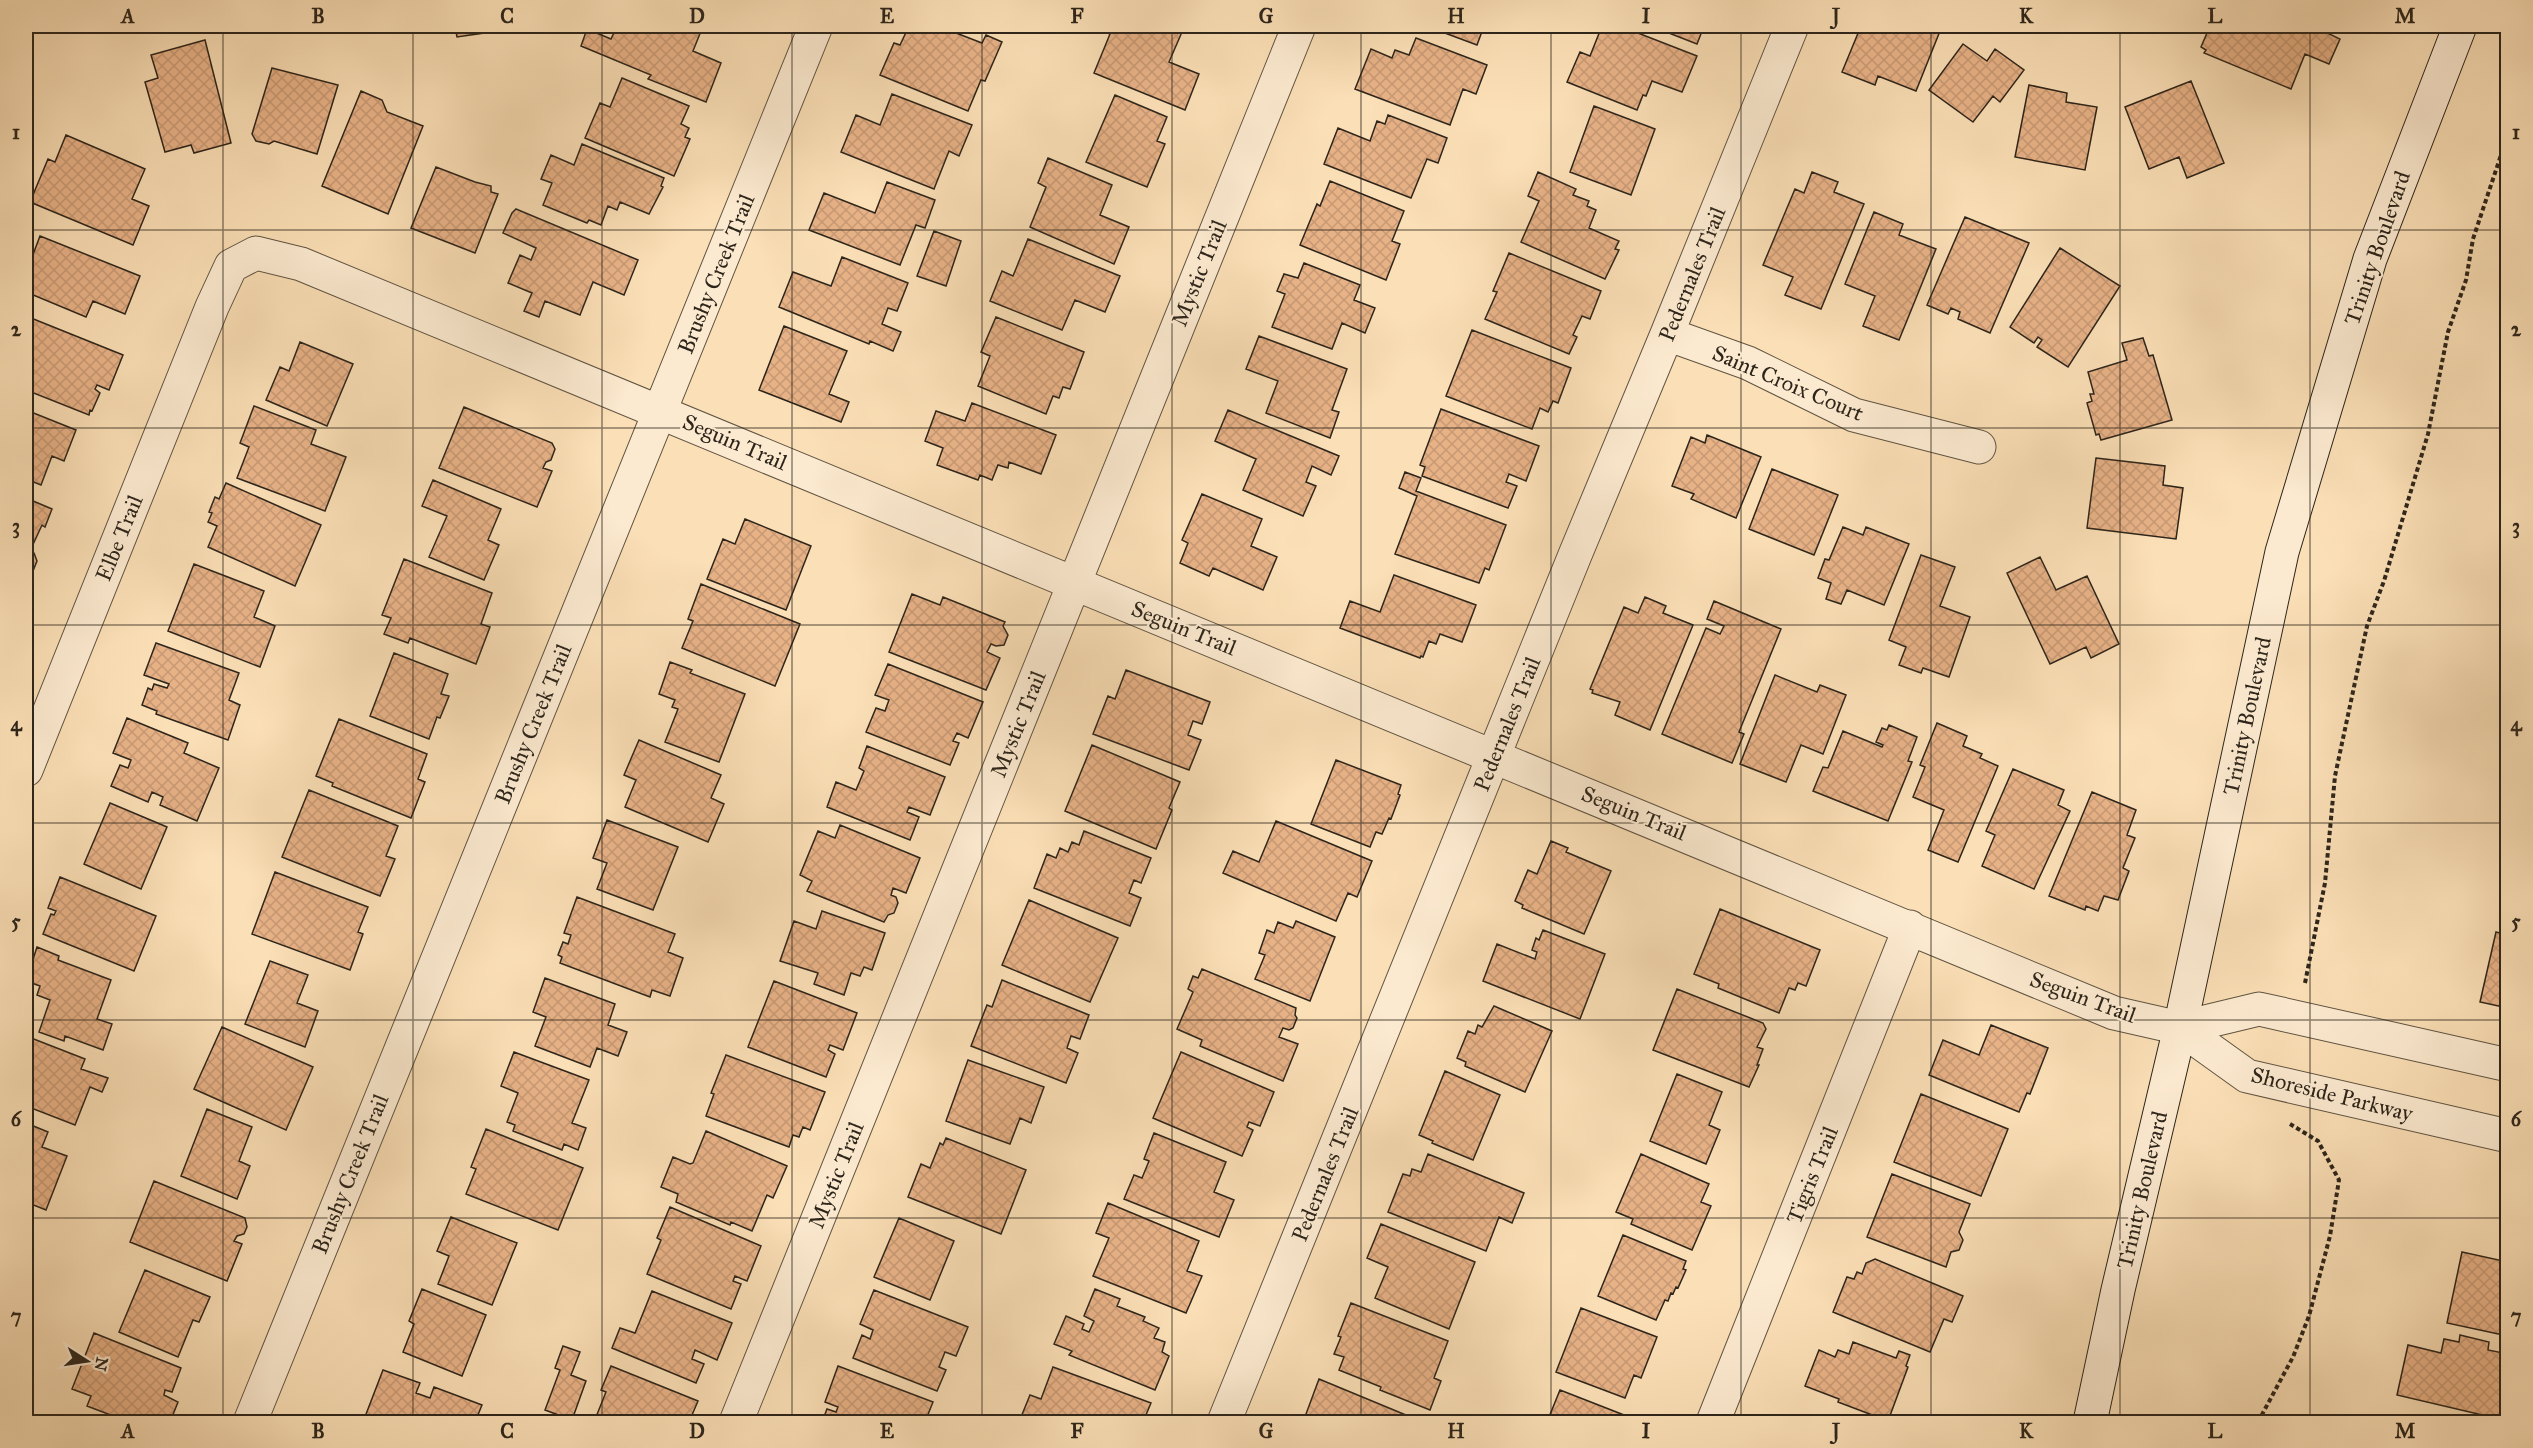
<svg xmlns="http://www.w3.org/2000/svg" width="2533" height="1448" font-family="'IM FELL Great Primer',serif">
<style>
.building{fill:url(#building-cross-hatch);stroke:#2d251b;stroke-width:1.5}
.lines{fill:none;stroke-linecap:round;stroke-linejoin:round}
.street-casing{stroke:#605442;stroke-width:35}
.secondary-casing{stroke:#2d251b;stroke-width:35}
.path{stroke:#2d251b;stroke-width:4;stroke-dasharray:4.5 3;stroke-linecap:butt}
.street{stroke:#fcead0;stroke-width:33}
.secondary{stroke:#fcead0;stroke-width:33}
.grid{fill:none;stroke:#2d251b;stroke-width:1.5;stroke-opacity:0.55}
.labels{text-anchor:middle;dominant-baseline:central;stroke-width:4.5;stroke-linejoin:round;paint-order:stroke}
.street-label{font-size:22px;fill:#2d251b;stroke:#fcead0}
.neatline{fill:none;stroke:#2d251b;stroke-width:2}
.grid-label{font-size:20px;text-anchor:middle;font-weight:bold;fill:#2d251b}
</style>
<defs>
<pattern id="building-cross-hatch" width="8" height="8" patternUnits="userSpaceOnUse" patternTransform="scale(1.5)"><rect width="8" height="8" fill="#e8b287"/><path d="M0 0l8 8M0 8l8-8" fill="none" stroke="#c79974"/></pattern>
</defs>
<rect width="100%" height="100%" fill="#fbdfb6"/>
<filter id="stains"><feTurbulence type="fractalNoise" baseFrequency=".00333" numOctaves="4"/><feColorMatrix values="0 0 0 0 .2 0 0 0 0 .09 0 0 0 0 .02 0 0 0 .5 -.17"/></filter>
<radialGradient id="worn" r=".72"><stop offset=".6" stop-color="#630" stop-opacity="0"/><stop offset="1" stop-color="#630" stop-opacity=".3"/></radialGradient>
<path class="building" d="M410,26H483L484,33L457,37L455,27L411,33Z
M617,26H703L693,51L721,63L706,102L648,79L651,75L581,46L587,29L611,39Z
M909,26H938L982,43L986,35L1002,42L985,81L981,80L968,111L880,75L894,43L900,45Z
M976,26H995L992,32Z
M1102,26H1165L1182,32L1169,62L1199,74L1185,110L1094,73L1110,34L1100,30Z
M1426,26H1484L1477,45Z
M1602,26H1620L1697,56L1682,92L1652,81L1646,96L1643,95L1637,110L1567,82L1580,52L1590,56Z
M1651,26H1704L1697,44Z
M1861,26H1942L1916,91L1878,76L1875,85L1842,72Z
M2210,26H2313L2340,39L2329,64L2305,54L2291,89L2204,53L2206,50L2201,47Z
M1416,38L1487,65L1476,94L1463,89L1450,125L1355,89L1371,49L1392,58L1395,50L1409,55Z
M205,40L231,143L194,153L191,145L165,152L145,82L158,78L151,55Z
M1963,44L1987,61L1995,49L2024,70L2000,102L1993,96L1973,122L1929,90Z
M272,68L338,85L317,154L274,141L269,144L256,141L252,134Z
M622,78L689,106L681,124L689,128L685,137L690,139L674,176L585,138L600,103L610,107Z
M2191,81L2224,163L2187,178L2179,157L2149,169L2125,107Z
M2029,85L2067,93L2066,102L2097,107L2085,170L2015,157Z
M361,91L382,100L387,112L423,126L388,214L322,186Z
M892,94L972,125L959,156L949,151L934,189L841,152L856,115L880,125Z
M1115,95L1167,117L1157,141L1165,144L1147,187L1086,162Z
M1594,106L1655,129L1631,195L1570,172Z
M1388,115L1447,138L1438,163L1427,159L1411,198L1324,164L1338,128L1370,141L1377,121L1385,124Z
M66,135L145,169L132,199L149,206L133,245L30,202L48,159L55,162Z
M582,144L664,178L661,186L663,187L649,214L620,202L617,210L608,206L601,225L589,220L587,223L543,205L552,183L541,179L551,155L574,165Z
M1048,158L1112,185L1100,215L1129,227L1114,264L1030,227L1046,187L1038,183Z
M436,167L475,182L491,186V192L498,194L475,253L411,228Z
M1538,172L1576,189L1573,195L1589,201L1587,206L1596,210L1589,228L1619,241L1615,249L1619,250L1605,279L1521,242L1539,201L1528,196Z
M1812,172L1838,182L1834,192L1864,204L1821,309L1785,295L1793,277L1763,265L1795,189L1804,193Z
M1330,181L1404,211L1392,241L1400,244L1386,280L1300,245L1317,204L1320,206Z
M887,182L935,200L925,228L916,225L900,265L809,230L824,193L875,213Z
M516,209L638,260L624,295L593,282L580,315L545,301L539,317L524,311L532,293L508,283L520,255L531,260L536,248L503,233L512,213Z
M1874,212L1903,224L1899,235L1936,249L1899,340L1863,326L1875,296L1845,284Z
M1965,217L2029,243L1990,333L1958,319L1960,312L1951,308L1948,314L1927,305Z
M934,231L961,241L946,286L917,276Z
M40,236L140,276L125,314L93,301L86,317L26,292V273Z
M1028,239L1120,276L1105,312L1075,300L1062,330L990,301L1002,271L1013,276Z
M2060,248L2120,286L2068,367L2037,347L2042,340L2038,337L2034,343L2010,327Z
M1509,253L1601,291L1590,319L1582,316L1573,335L1577,337L1569,354L1485,319L1497,292L1493,291Z
M842,257L908,283L897,311L888,308L882,324L901,332L893,351L870,341L869,344L779,307L793,272L831,286Z
M1304,263L1360,285L1354,300L1375,308L1365,333L1342,323L1332,349L1272,327L1285,294L1277,291L1284,274L1298,278Z
M26,316L123,355L109,390L97,385L95,389L100,393L92,411L90,410L89,415L26,390Z
M996,317L1084,352L1070,389L1063,387L1059,398L1053,396L1046,414L978,386L990,356L981,352Z
M784,326L847,351L829,394L849,402L841,422L759,390Z
M1472,330L1571,368L1558,403L1553,401L1548,412L1540,408L1532,429L1446,396Z
M1259,336L1347,369L1332,410L1339,412L1330,438L1266,413L1278,381L1246,369Z
M2143,338L2149,356L2153,355L2172,420L2101,440L2099,434L2096,435L2087,403L2092,401L2090,394H2094L2088,372L2127,360L2122,343Z
M300,342L353,364L327,426L266,400L280,367L289,371Z
M972,403L1056,435L1041,474L1009,462L1008,468L998,465L992,480L980,475L978,480L937,465L943,448L925,441L936,411L965,421Z
M254,406L316,430L311,444L346,457L325,511L237,478L249,447L240,443Z
M464,407L552,443L555,449L551,460L546,462L543,468L552,471L537,507L439,468Z
M1441,409L1539,446L1526,481L1509,474L1506,482L1517,486L1508,508L1422,476L1425,467L1420,465Z
M26,410L76,430L64,461L52,456L41,485L26,479Z
M1228,410L1339,456L1331,475L1312,466L1306,482L1316,486L1303,516L1243,490L1256,459L1215,441Z
M1707,435L1761,457L1736,518L1691,499L1694,494L1672,486L1691,437L1705,443Z
M2096,458L2165,466L2163,485L2183,488L2176,539L2087,528Z
M1772,469L1838,495L1814,555L1749,529Z
M1405,472L1421,478L1416,491L1506,525L1489,570L1485,568L1479,583L1395,554L1417,496L1399,488Z
M433,480L501,509L488,540L499,545L484,580L429,557L447,516L422,506Z
M226,483L321,525L295,586L208,547L217,526L208,522L212,513L209,512L215,497L219,499Z
M1202,494L1262,519L1251,546L1277,557L1263,590L1213,568L1209,576L1180,563L1188,543L1182,540Z
M26,498L52,509L45,527L42,525L30,551L34,553L37,561L33,571L26,575Z
M745,519L811,546L786,610L707,579L723,539L735,544Z
M1843,527L1863,535L1866,527L1909,544L1884,605L1847,590L1841,604L1826,599L1831,583L1818,578L1825,559L1829,560Z
M1921,555L1955,567L1940,606L1970,617L1949,677L1923,668L1921,673L1899,665L1906,647L1889,640Z
M2040,557L2056,590L2087,576L2119,644L2091,658L2086,647L2050,664L2007,573Z
M404,559L492,593L481,624L490,627L476,664L410,638L408,643L384,634L391,618L382,615Z
M194,564L264,591L254,617L275,626L260,667L168,631Z
M1394,575L1476,605L1462,642L1440,634L1436,644L1429,641L1423,657L1421,656L1420,658L1340,628L1350,601L1380,612Z
M701,584L800,624L775,686L682,648L693,621L688,619Z
M912,594L940,605L943,597L1005,622L1003,626L1008,635L1004,645L996,646L991,644L987,652L1000,658L986,690L889,652Z
M1645,597L1666,606L1663,613L1693,625L1650,730L1615,715L1620,702L1592,693L1593,690L1590,689L1624,607L1638,613Z
M1714,601L1781,629L1739,732L1744,734L1732,763L1662,734L1706,628L1720,634L1724,626L1707,619Z
M156,643L239,673L229,700L240,705L228,740L156,714L157,711L142,705L148,688L152,690L154,684L167,688L169,684L144,675Z
M394,653L448,674L441,694L449,696L440,718L437,717L429,739L370,716Z
M670,662L692,670L690,673L745,694L719,762L665,742L678,709L672,707L675,700L659,694Z
M888,664L983,702L968,738L957,733L953,741L959,743L950,765L866,732L876,708L885,711L889,700L875,695Z
M1126,670L1210,702L1202,724L1193,721L1188,735L1201,740L1189,770L1093,734L1108,696L1115,699Z
M1775,675L1817,692L1820,685L1846,695L1823,754L1801,745L1786,782L1740,764Z
M127,718L188,743L184,753L219,768L197,821L160,805L163,797L152,792L148,802L111,786L120,765L128,768L131,760L113,753Z
M339,719L427,754L418,779L425,782L411,818L332,786L333,783L316,776Z
M1937,723L1967,736L1963,746L1982,754L1980,758L1998,766L1958,862L1928,850L1944,810L1913,797L1925,767L1920,765Z
M1889,725L1917,737L1908,761L1912,762L1888,821L1813,791L1823,767L1828,768L1843,731L1882,747L1883,745L1876,742L1882,728L1887,730Z
M639,740L721,775L711,798L724,804L708,842L625,807L636,780L624,775Z
M1092,745L1180,782L1169,808L1172,810L1156,849L1065,811Z
M867,746L945,777L930,815L909,807L907,812L919,817L910,840L827,807L836,782L856,790L864,771L859,768Z
M1336,760L1401,785L1398,794L1400,795L1391,819L1389,818L1382,834L1376,832L1370,847L1311,824Z
M2013,769L2064,790L2058,805L2070,811L2034,889L1982,866L1995,835L1986,831Z
M309,790L398,826L386,856L395,859L380,896L282,857Z
M2092,792L2136,810L2127,835L2135,838L2123,868L2129,871L2118,900L2104,896L2098,911L2086,906L2085,910L2049,896Z
M110,803L167,827L141,889L84,864Z
M607,820L678,847L653,910L597,889L607,863L593,858Z
M1276,821L1372,861L1357,897L1348,893L1336,921L1223,873L1233,851L1259,862Z
M840,825L920,858L906,893L893,888L891,895L896,897L898,903L894,913L888,915L884,922L807,891L812,881L800,875L818,831L835,838Z
M1084,831L1151,858L1141,883L1134,880L1129,893L1141,898L1130,926L1034,888L1047,854L1056,858L1060,848L1068,852L1072,842L1079,845Z
M1551,841L1568,848L1566,852L1611,871L1584,934L1522,908L1523,905L1515,901L1528,870L1537,874Z
M275,872L368,907L358,932L363,934L350,970L252,934Z
M60,877L156,916L134,971L43,934L51,914L54,915L56,911L48,908Z
M577,897L675,934L668,952L683,958L670,996L652,990L650,997L560,963L562,957L558,955L563,942L568,944L571,935L564,933Z
M1029,900L1118,938L1090,1002L1002,965Z
M1720,909L1820,950L1806,986L1798,983L1795,990L1789,988L1779,1013L1718,988L1719,984L1694,974Z
M822,911L885,933L872,970L864,967L860,976L851,973L844,995L814,984L818,973L780,961L794,921L816,929Z
M1296,921L1335,937L1310,1001L1255,979L1265,955L1259,953L1267,930L1274,933L1278,922L1293,928Z
M1543,930L1605,954L1580,1019L1483,981L1497,944L1535,959L1537,952L1532,950L1536,938L1539,940Z
M2496,932L2508,935V1008L2480,1002Z
M37,947L59,956L58,960L111,980L97,1019L112,1024L103,1050L65,1036L64,1041L39,1032L50,1000L37,995L40,986L26,981Z
M270,961L308,975L297,1003L318,1011L305,1047L245,1024Z
M1202,969L1296,1008L1295,1015L1297,1018L1293,1028L1289,1030L1283,1028L1279,1037L1298,1044L1283,1081L1200,1046L1202,1040L1177,1029L1193,992L1188,989L1193,976L1198,978Z
M545,978L615,1004L608,1025L627,1032L618,1056L597,1048L590,1067L535,1046L546,1017L533,1012Z
M1002,980L1089,1015L1080,1039L1071,1036L1067,1048L1078,1053L1066,1083L971,1046L987,1005L992,1007Z
M774,981L857,1013L843,1050L830,1045L828,1050L835,1054L826,1077L748,1047Z
M1677,989L1763,1023L1766,1029L1757,1047L1763,1049L1757,1065H1759L1749,1087L1653,1050Z
M1494,1006L1552,1031L1525,1092L1465,1066L1466,1062L1457,1058L1468,1031L1475,1034L1478,1025L1482,1027Z
M1991,1025L2048,1048L2030,1094L2027,1093L2019,1112L1929,1075L1943,1040L1979,1055Z
M222,1027L313,1067L286,1130L194,1089Z
M26,1036L85,1059L81,1069L108,1078L102,1092L90,1087L75,1125L26,1106Z
M514,1052L589,1080L572,1123L586,1128L578,1150L564,1144L562,1150L513,1131L515,1125L507,1122L518,1093L501,1086Z
M1181,1052L1274,1092L1260,1126L1249,1122L1247,1127L1253,1130L1242,1156L1153,1118Z
M726,1055L825,1092L810,1130L803,1127L799,1137L793,1135L789,1147L706,1116L714,1094L711,1093Z
M968,1060L1044,1087L1031,1123L1020,1118L1010,1144L946,1121Z
M1445,1071L1500,1095L1473,1160L1432,1143L1433,1141L1419,1135Z
M1677,1074L1722,1092L1709,1125L1720,1130L1706,1164L1650,1141Z
M1921,1094L2008,1129L1981,1196L1894,1162Z
M207,1109L252,1127L239,1161L250,1166L237,1199L181,1176Z
M26,1123L48,1132L42,1147L67,1156L46,1210L26,1202Z
M486,1129L583,1168L558,1230L466,1194L476,1169L471,1167Z
M706,1131L787,1166L773,1198L767,1195L752,1231L731,1222L730,1225L676,1202L678,1194L661,1187L673,1157L690,1164L693,1163Z
M1154,1133L1226,1162L1214,1192L1234,1200L1219,1237L1124,1199L1134,1175L1142,1178L1149,1161L1144,1159Z
M946,1138L1026,1170L1001,1234L908,1197L921,1164L930,1168L940,1143L943,1145Z
M1428,1154L1524,1193L1512,1223L1499,1217L1486,1251L1388,1212L1403,1174L1410,1176L1412,1169L1421,1172Z
M1641,1154L1709,1184L1701,1202L1711,1206L1692,1250L1631,1224L1633,1219L1616,1212Z
M1892,1174L1970,1204L1959,1232L1963,1240L1959,1250L1951,1252L1946,1267L1867,1237Z
M154,1181L245,1218L247,1227L244,1234L237,1236L234,1241L242,1244L227,1281L130,1242Z
M1108,1203L1199,1241L1187,1271L1202,1276L1186,1313L1093,1276L1109,1238L1096,1233Z
M670,1207L761,1246L747,1281L735,1276L733,1281L741,1284L731,1309L647,1274L661,1240L657,1238Z
M451,1217L517,1243L492,1305L438,1284L449,1256L437,1251Z
M899,1218L954,1241L930,1300L874,1277Z
M1381,1224L1475,1262L1449,1329L1375,1298L1388,1267L1367,1258Z
M1623,1235L1686,1261L1683,1269L1686,1270L1678,1288L1676,1287L1673,1294L1671,1293L1668,1301L1665,1300L1656,1320L1598,1296Z
M2462,1252L2508,1262V1336L2447,1323Z
M1875,1259L1963,1296L1952,1322L1944,1319L1930,1352L1833,1312L1847,1277L1854,1279L1857,1272L1862,1274L1866,1263Z
M145,1270L210,1297L199,1322L193,1320L178,1357L119,1332Z
M422,1289L486,1315L462,1376L403,1352L414,1324L409,1321Z
M1095,1289L1120,1299L1117,1306L1145,1317L1143,1321L1159,1328L1154,1338L1165,1342L1162,1352L1169,1356L1155,1390L1069,1355L1072,1351L1054,1344L1066,1316L1084,1324L1082,1329L1089,1332L1094,1321L1084,1316Z
M874,1290L968,1327L956,1356L945,1352L939,1367L946,1370L937,1391L853,1358L862,1335L870,1339L873,1330L860,1324Z
M652,1291L732,1323L717,1360L695,1350L692,1359L704,1364L696,1383L612,1348L620,1328L635,1333Z
M1351,1303L1448,1341L1434,1378L1441,1381L1430,1410L1380,1390L1381,1387L1339,1370L1344,1357L1334,1354L1341,1337L1338,1336Z
M1581,1308L1657,1337L1641,1378L1634,1375L1625,1398L1556,1372Z
M94,1333L181,1368L172,1392L165,1390L164,1395L178,1402L170,1422H129L87,1406L91,1396L72,1389Z
M2460,1335L2489,1342L2488,1350L2508,1354L2502,1379L2508,1380V1421L2397,1395L2408,1345L2441,1353L2444,1339L2459,1342Z
M1853,1342L1896,1358L1899,1351L1910,1355L1906,1366L1908,1367L1888,1421L1838,1402L1839,1399L1805,1386L1819,1350L1835,1357L1838,1350L1849,1354Z
M563,1346L580,1352L571,1375L586,1381L572,1420L545,1410L560,1370L555,1368Z
M611,1366L698,1401L689,1422H594L606,1392L601,1390Z
M838,1366L933,1402L925,1422H822L827,1409L836,1412L838,1407L825,1402Z
M1053,1367L1151,1403L1143,1422H1019L1030,1395L1041,1399Z
M383,1370L420,1383L416,1393L430,1398L434,1387L482,1405L475,1422H363Z
M1319,1379L1413,1418L1411,1422H1327L1306,1414Z
M1560,1390L1624,1415L1621,1422H1547Z
M2428,1417L2454,1422H2427Z"/>
<g class="lines">
<g class="street-casing">
<path id="street" d="M1667,334L1748,363L1854,415L1979,447
M26,770L212,307L231,266L256,253L301,264L2114,1013L2180,1028L2247,1076L2508,1136
M2180,1028L2259,1009L2508,1065
M250,1422L816,26
M736,1422L1299,26
M1224,1422L1575,555L1667,334L1792,26
M1713,1422L1910,927"/>
</g>
<g class="secondary-casing">
<path id="secondary" d="M2090,1422L2118,1290L2180,1028L2282,552L2370,259L2460,26"/>
</g>
<path class="path" d="M2305,983L2325,883L2335,776L2367,626L2384,581L2428,434L2448,332L2466,280L2473,239L2508,134
M2258,1422L2293,1357L2309,1316L2330,1236L2339,1180L2318,1141L2290,1124"/>
<use href="#street" class="street"/>
<use href="#secondary" class="secondary"/>
</g>
<path class="grid" d="M223,26V1422M413,26V1422M602,26V1422M792,26V1422M982,26V1422M1172,26V1422M1361,26V1422M1551,26V1422M1741,26V1422M1931,26V1422M2120,26V1422M2310,26V1422M26,230H2508M26,428H2508M26,625H2508M26,823H2508M26,1020H2508M26,1218H2508"/>
<g class="labels">
<g class="street-label">
<text transform="translate(2377 248) rotate(-71)">Trinity Boulevard</text>
<text transform="translate(1199 273) rotate(-68)">Mystic Trail</text>
<text transform="translate(716 274) rotate(-68)">Brushy Creek Trail</text>
<text transform="translate(1692 274) rotate(-68)">Pedernales Trail</text>
<text transform="translate(1788 383) rotate(23)">Saint Croix Court</text>
<text transform="translate(735 442) rotate(23)">Seguin Trail</text>
<text transform="translate(119 538) rotate(-68)">Elbe Trail</text>
<text transform="translate(1184 628) rotate(22)">Seguin Trail</text>
<text transform="translate(2247 716) rotate(-78)">Trinity Boulevard</text>
<text transform="translate(533 724) rotate(-68)">Brushy Creek Trail</text>
<text transform="translate(1018 724) rotate(-68)">Mystic Trail</text>
<text transform="translate(1507 724) rotate(-68)">Pedernales Trail</text>
<text transform="translate(1634 813) rotate(22)">Seguin Trail</text>
<text transform="translate(2083 997) rotate(20)">Seguin Trail</text>
<text transform="translate(2332 1094) rotate(14)">Shoreside Parkway</text>
<text transform="translate(350 1174) rotate(-68)">Brushy Creek Trail</text>
<text transform="translate(1325 1174) rotate(-68)">Pedernales Trail</text>
<text transform="translate(836 1175) rotate(-68)">Mystic Trail</text>
<text transform="translate(1812 1175) rotate(-68)">Tigris Trail</text>
<text transform="translate(2142 1190) rotate(-77)">Trinity Boulevard</text>
</g>
</g>
<rect width="2533" height="1448" fill="none" stroke="#fbdfb6" stroke-width="66"/>
<g transform="translate(87 1361) rotate(102)" stroke="#fcead0" stroke-width="4.5" paint-order="stroke">
<path d="M0-4.5L10 22L0 15L-10 22Z" fill="#2d251b"/>
<text y="-9" font-size="16" font-weight="bold" text-anchor="middle" fill="#2d251b">N</text>
</g>
<rect x="33" y="33" width="2467" height="1382" class="neatline"/>
<g class="grid-label">
<text x="128" y="23">A</text>
<text x="318" y="23">B</text>
<text x="507" y="23">C</text>
<text x="697" y="23">D</text>
<text x="887" y="23">E</text>
<text x="1077" y="23">F</text>
<text x="1266" y="23">G</text>
<text x="1456" y="23">H</text>
<text x="1646" y="23">I</text>
<text x="1836" y="23">J</text>
<text x="2026" y="23">K</text>
<text x="2215" y="23">L</text>
<text x="2405" y="23">M</text>
<text x="16" y="139">1</text>
<text x="2516" y="139">1</text>
<text x="16" y="336">2</text>
<text x="2516" y="336">2</text>
<text x="16" y="533">3</text>
<text x="2516" y="533">3</text>
<text x="16" y="731">4</text>
<text x="2516" y="731">4</text>
<text x="16" y="928">5</text>
<text x="2516" y="928">5</text>
<text x="16" y="1126">6</text>
<text x="2516" y="1126">6</text>
<text x="16" y="1323">7</text>
<text x="2516" y="1323">7</text>
<text x="128" y="1438">A</text>
<text x="318" y="1438">B</text>
<text x="507" y="1438">C</text>
<text x="697" y="1438">D</text>
<text x="887" y="1438">E</text>
<text x="1077" y="1438">F</text>
<text x="1266" y="1438">G</text>
<text x="1456" y="1438">H</text>
<text x="1646" y="1438">I</text>
<text x="1836" y="1438">J</text>
<text x="2026" y="1438">K</text>
<text x="2215" y="1438">L</text>
<text x="2405" y="1438">M</text>
</g>
<rect width="100%" height="100%" filter="url(#stains)"/>
<rect width="100%" height="100%" fill="url(#worn)"/>
</svg>
